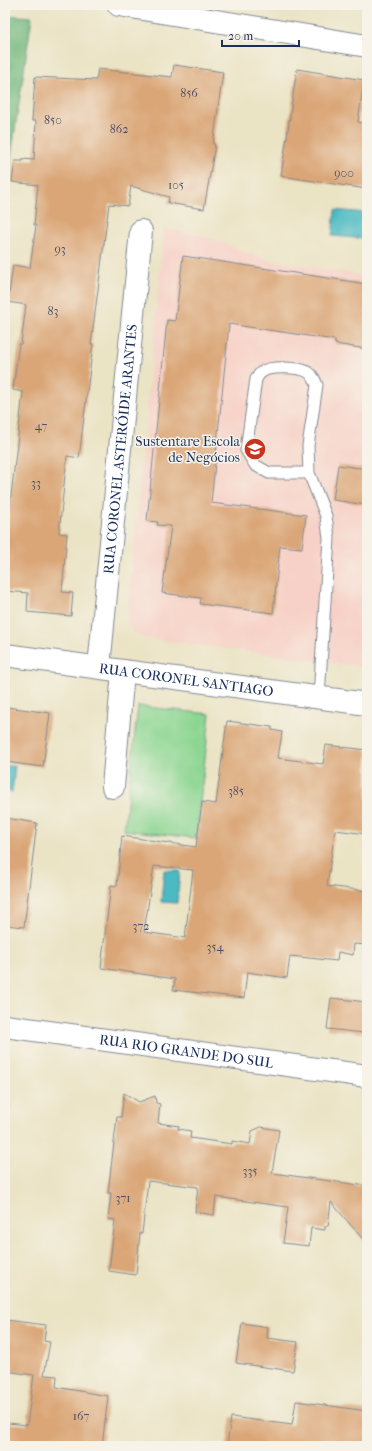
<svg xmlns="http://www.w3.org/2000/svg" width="372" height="1451" font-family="'IM FELL French Canon',serif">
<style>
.built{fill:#f7d1c7}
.green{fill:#8cd692;stroke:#548278}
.forest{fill:#71b77c;stroke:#46736d}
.water{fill:#4bbac3;stroke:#337490}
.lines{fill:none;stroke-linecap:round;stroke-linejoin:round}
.stream{stroke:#4bbac3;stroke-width:8}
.building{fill:#daa677;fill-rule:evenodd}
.lane-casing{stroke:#828991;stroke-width:13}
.street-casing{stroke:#828991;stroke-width:24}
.secondary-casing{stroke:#828991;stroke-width:24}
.lane{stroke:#fff;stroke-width:11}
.street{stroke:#fff;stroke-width:22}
.secondary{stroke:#fff;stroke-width:22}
.labels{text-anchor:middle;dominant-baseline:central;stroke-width:3;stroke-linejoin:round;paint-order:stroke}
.number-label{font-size:12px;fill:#4b4d64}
.poi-label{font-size:14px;fill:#1b2f5e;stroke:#f7f3e8;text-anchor:end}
.street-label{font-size:14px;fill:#1b2f5e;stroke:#f7f3e8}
</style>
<rect width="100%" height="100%" fill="#f7f3e8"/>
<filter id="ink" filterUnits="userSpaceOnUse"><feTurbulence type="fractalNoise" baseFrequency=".025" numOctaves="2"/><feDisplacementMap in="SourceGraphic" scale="8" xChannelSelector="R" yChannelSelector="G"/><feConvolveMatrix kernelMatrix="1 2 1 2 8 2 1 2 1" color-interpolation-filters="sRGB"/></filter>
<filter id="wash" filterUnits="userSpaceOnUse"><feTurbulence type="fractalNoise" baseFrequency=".012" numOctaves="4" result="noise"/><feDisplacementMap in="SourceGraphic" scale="16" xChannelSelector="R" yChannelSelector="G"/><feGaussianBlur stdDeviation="0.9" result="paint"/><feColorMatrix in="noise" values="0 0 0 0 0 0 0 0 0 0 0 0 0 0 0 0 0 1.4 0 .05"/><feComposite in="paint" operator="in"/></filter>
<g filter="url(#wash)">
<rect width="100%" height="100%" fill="#eae3c4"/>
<path class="built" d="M164,229L203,236L268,260L367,276V667L144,638L134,632L129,626L127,621Z"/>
<path class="green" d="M138,706L210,714L196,838L124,830Z"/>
<path class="forest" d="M5,15L32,17L5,197Z"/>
<path class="water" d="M335,210L367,213V239L332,236Z
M5,766H15L12,792L5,791Z
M164,870L180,871L177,903L161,902Z"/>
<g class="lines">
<path class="stream" d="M5,1107L7,1105"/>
</g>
<g id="blocks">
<path class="building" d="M174,65L223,72L213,144L215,145L204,209L168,203L169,197L131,186L128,206L109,204L91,344H93L79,458L67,456L59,533L67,534L62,592L73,593L71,616L27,612L28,593L5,591V548L23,392L13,390L19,344H21L26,305L8,302L13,265L30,268L36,225H34L38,185L12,182L15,161H23V159L34,160L36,121H32L35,77L96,80L98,69L172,77Z
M297,69L364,80L358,122L367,124V189L281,176Z
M183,256L367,284V349L335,344V340L229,324L211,503L306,515L302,548L280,546L273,613L200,604L201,598L162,593L171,526L157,525L158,522L147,521L167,320L175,321Z
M338,465L367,469V505L333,500Z
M7,707L50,713L43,767L5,762V727Z
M227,721L272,727V730L282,732L278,758L323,764L326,745L367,750V834L335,830L327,886L367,891V945L354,944L353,955L338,952L337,961L290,956L287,978L247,972L244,998L173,990L175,979L101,968L111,885L117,886L122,836L196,847L202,802L216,804ZM154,866L193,870L185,938L144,932Z
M5,818L37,823L24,927L5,925Z
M331,998L367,1002L364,1033L327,1029Z
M124,1093L139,1102L155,1096L156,1103L160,1104L158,1123L179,1126L178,1129L191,1131L190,1138L232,1144V1141L250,1144L252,1131L261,1127L279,1130L272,1173L367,1186V1244L331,1202L328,1226H325V1230L311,1228L309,1246L283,1243L288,1207L216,1197L214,1215L195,1212L198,1187L148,1181L142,1234L140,1233L136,1275L109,1271L115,1220L108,1219L111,1193H108L117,1117H121Z
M5,1320L46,1325L44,1341L50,1342L44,1375L57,1376L56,1387L108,1396L102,1446H6L8,1423L27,1425L34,1375L5,1371Z
M242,1323L268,1327L267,1338L298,1342L293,1371L236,1363Z
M296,1401L367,1411V1446H227L231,1417L292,1425Z"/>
</g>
</g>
<g filter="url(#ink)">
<use href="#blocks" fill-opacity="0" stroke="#828991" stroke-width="1"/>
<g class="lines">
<g class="lane-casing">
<path id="lane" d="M309,473H269L255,465L246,450L256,379C258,377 259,373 262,372C269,366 300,367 308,372C313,375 315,380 317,385L308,446L309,473L326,516L329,538L319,697"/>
</g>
<g class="street-casing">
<g id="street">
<path d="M119,5L367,46"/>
<path id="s1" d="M99,667L141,231"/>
<path d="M113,787L123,671"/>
</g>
</g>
<g class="secondary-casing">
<g id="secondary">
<path id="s2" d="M5,655L367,704"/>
<path id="s3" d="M5,1026L367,1076"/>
</g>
</g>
<use href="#lane" class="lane"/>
<use href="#street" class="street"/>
<use href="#secondary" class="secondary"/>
</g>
</g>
<defs>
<g id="university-disc" transform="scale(1.15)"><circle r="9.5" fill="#c8321e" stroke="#f7f3e8"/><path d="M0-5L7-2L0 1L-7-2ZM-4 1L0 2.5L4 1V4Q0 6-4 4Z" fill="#fff"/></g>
</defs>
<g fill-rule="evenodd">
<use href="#university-disc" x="255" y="449"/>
</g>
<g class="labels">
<g class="number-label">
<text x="189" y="93">856</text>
<text x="53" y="120">850</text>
<text x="119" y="129">862</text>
<text x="344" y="173">900</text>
<text x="176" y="185">105</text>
<text x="60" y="249">93</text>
<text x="53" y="311">83</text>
<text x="41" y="426">47</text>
<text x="36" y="483">33</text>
<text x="236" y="791">385</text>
<text x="141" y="926">372</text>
<text x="215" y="947">354</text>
<text x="250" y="1171">335</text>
<text x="123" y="1198">371</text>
<text x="81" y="1416">167</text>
</g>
<g class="poi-label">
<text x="240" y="441">Sustentare Escola<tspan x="240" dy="16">de Negócios</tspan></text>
</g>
<g class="street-label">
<text stroke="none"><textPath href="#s1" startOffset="219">RUA CORONEL ASTERÓIDE ARANTES</textPath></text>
<text stroke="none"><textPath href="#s2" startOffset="183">RUA CORONEL SANTIAGO</textPath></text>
<text stroke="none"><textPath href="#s3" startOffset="183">RUA RIO GRANDE DO SUL</textPath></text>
</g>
</g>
<rect width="372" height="1451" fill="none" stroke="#f7f3e8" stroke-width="20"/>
<path d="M222 40v6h77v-6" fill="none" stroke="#1b2f5e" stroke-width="2"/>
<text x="228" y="40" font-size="12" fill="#1b2f5e" stroke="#f7f3e8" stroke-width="3" paint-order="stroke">20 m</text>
</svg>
